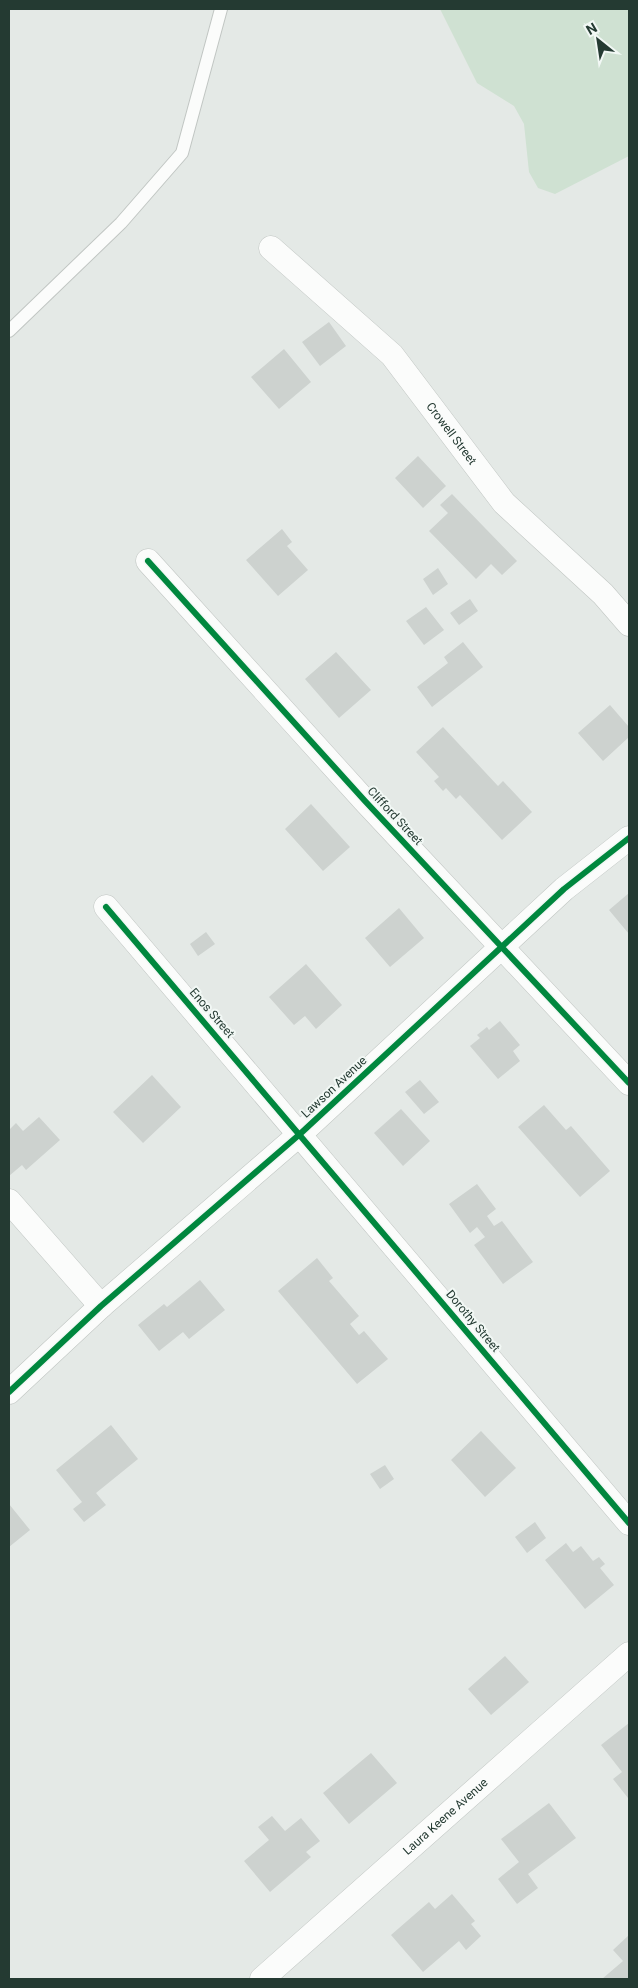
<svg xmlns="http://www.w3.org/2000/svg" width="638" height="1988" font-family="Roboto,sans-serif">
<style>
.green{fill:#cfe1d2}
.building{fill:#cdd2cf}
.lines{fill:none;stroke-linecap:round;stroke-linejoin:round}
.lane-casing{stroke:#c1c6c3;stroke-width:14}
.street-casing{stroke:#c1c6c3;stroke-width:25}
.lane{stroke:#fbfcfb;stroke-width:12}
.street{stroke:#fbfcfb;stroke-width:24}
.cycleway-casing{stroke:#f2f8f5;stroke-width:9}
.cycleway{stroke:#00873e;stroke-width:6}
.labels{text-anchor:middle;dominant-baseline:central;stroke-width:4;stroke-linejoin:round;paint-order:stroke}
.street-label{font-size:12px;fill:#243a32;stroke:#f2f8f5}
</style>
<rect width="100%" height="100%" fill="#e4e9e6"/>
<path class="green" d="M440,9H629V156L555,194L538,188L529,172L524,124L514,106L477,83Z"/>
<path class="building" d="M329,322L346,346L320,366L302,342Z
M284,349L311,382L279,409L251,377Z
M418,456L446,486L423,508L395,478Z
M452,494L517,561L502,575L491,564L476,579L429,531L448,513L440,505Z
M282,529L292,542L287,546L308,570L278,596L246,560Z
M438,568L448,584L433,595L423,579Z
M470,599L478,611L459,625L450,613Z
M426,607L444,630L424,645L406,621Z
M463,642L483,667L432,707L417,687L448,663L444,657Z
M336,652L371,690L339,718L305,679Z
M610,705L629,727V737L603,761L578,733Z
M443,727L498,786L503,781L532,812L502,840L460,795L456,799L446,788L443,791L434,781L439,777L416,752Z
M311,804L350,847L323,871L285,829Z
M629,893V934L609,910Z
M399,908L424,938L390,967L365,938Z
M206,932L215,944L198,956L190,944Z
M306,964L342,1005L316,1029L305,1016L294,1025L269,997Z
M500,1021L520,1045L513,1051L520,1061L498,1079L470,1046L480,1038L477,1035L487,1027L489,1030Z
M152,1075L181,1107L143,1143L113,1112Z
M420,1080L439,1102L424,1114L405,1092Z
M544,1105L566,1130L571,1126L610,1171L580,1197L518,1127Z
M401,1109L430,1141L403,1166L374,1133Z
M39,1117L60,1140L26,1170L22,1165L9,1176V1130L16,1123L23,1131Z
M477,1184L496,1209L487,1216L494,1226L502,1221L533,1262L503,1284L474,1245L485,1237L477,1227L470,1233L449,1204Z
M317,1258L333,1278L329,1281L359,1316L350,1324L359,1335L364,1331L388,1359L357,1384L278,1291Z
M200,1280L225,1310L189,1339L183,1332L159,1351L138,1325L164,1304L167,1307Z
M111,1425L138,1459L96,1493L106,1505L84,1522L73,1509L82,1502L56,1470Z
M481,1431L516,1468L485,1497L451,1460Z
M385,1465L394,1479L380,1489L370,1474Z
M9,1504L30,1530L9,1547Z
M535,1522L546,1538L527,1553L515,1537Z
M566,1543L573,1552L581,1546L593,1561L599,1557L605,1564L600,1568L614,1585L585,1609L545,1560Z
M505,1656L529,1682L491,1715L468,1689Z
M629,1723V1797L628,1798L613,1779L622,1772L601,1745Z
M371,1753L397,1783L349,1824L323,1793Z
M549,1803L576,1838L528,1874L538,1888L517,1904L498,1879L519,1862L501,1839Z
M272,1816L285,1831L301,1818L320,1841L306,1852L311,1857L270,1892L244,1861L269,1840L258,1827Z
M452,1894L475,1921L471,1924L481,1936L466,1950L459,1941L423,1972L391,1935L429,1902L435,1909Z
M629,1935V1979H602L623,1961L613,1950Z"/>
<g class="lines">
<g class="lane-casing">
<path id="lane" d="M9,331L121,223L182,153L221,9"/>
</g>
<g class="street-casing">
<g id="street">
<path id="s1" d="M271,248L392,355L504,503L603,594L629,624"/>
<path d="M148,561L365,801L629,1083"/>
<path d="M106,907L629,1523"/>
<path d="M9,1201L101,1306"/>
<path d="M9,1392L101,1306L300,1134L564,889L629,838"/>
<path id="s2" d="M262,1979L629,1654"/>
</g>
</g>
<use href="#lane" class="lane"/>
<use href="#street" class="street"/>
<g class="cycleway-casing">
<path id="cycleway" d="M148,561L365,801L629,1083
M106,907L629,1523
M9,1392L101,1306L300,1134L564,889L629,838"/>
</g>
<use href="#cycleway" class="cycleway"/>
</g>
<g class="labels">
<g class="street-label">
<text stroke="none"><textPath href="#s1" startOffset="260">Crowell Street</textPath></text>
<text transform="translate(395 816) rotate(47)">Clifford Street</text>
<text transform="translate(212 1013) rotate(49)">Enos Street</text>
<text transform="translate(334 1087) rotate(-43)">Lawson Avenue</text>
<text transform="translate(473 1321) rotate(50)">Dorothy Street</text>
<text stroke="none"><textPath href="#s2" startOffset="245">Laura Keene Avenue</textPath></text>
</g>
</g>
<rect width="638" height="1988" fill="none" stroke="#243a32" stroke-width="20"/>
<g transform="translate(598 40) rotate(330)" stroke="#f2f8f5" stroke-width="4" paint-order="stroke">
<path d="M0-4L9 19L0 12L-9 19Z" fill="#243a32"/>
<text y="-8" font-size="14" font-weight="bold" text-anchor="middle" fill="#243a32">N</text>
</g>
</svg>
